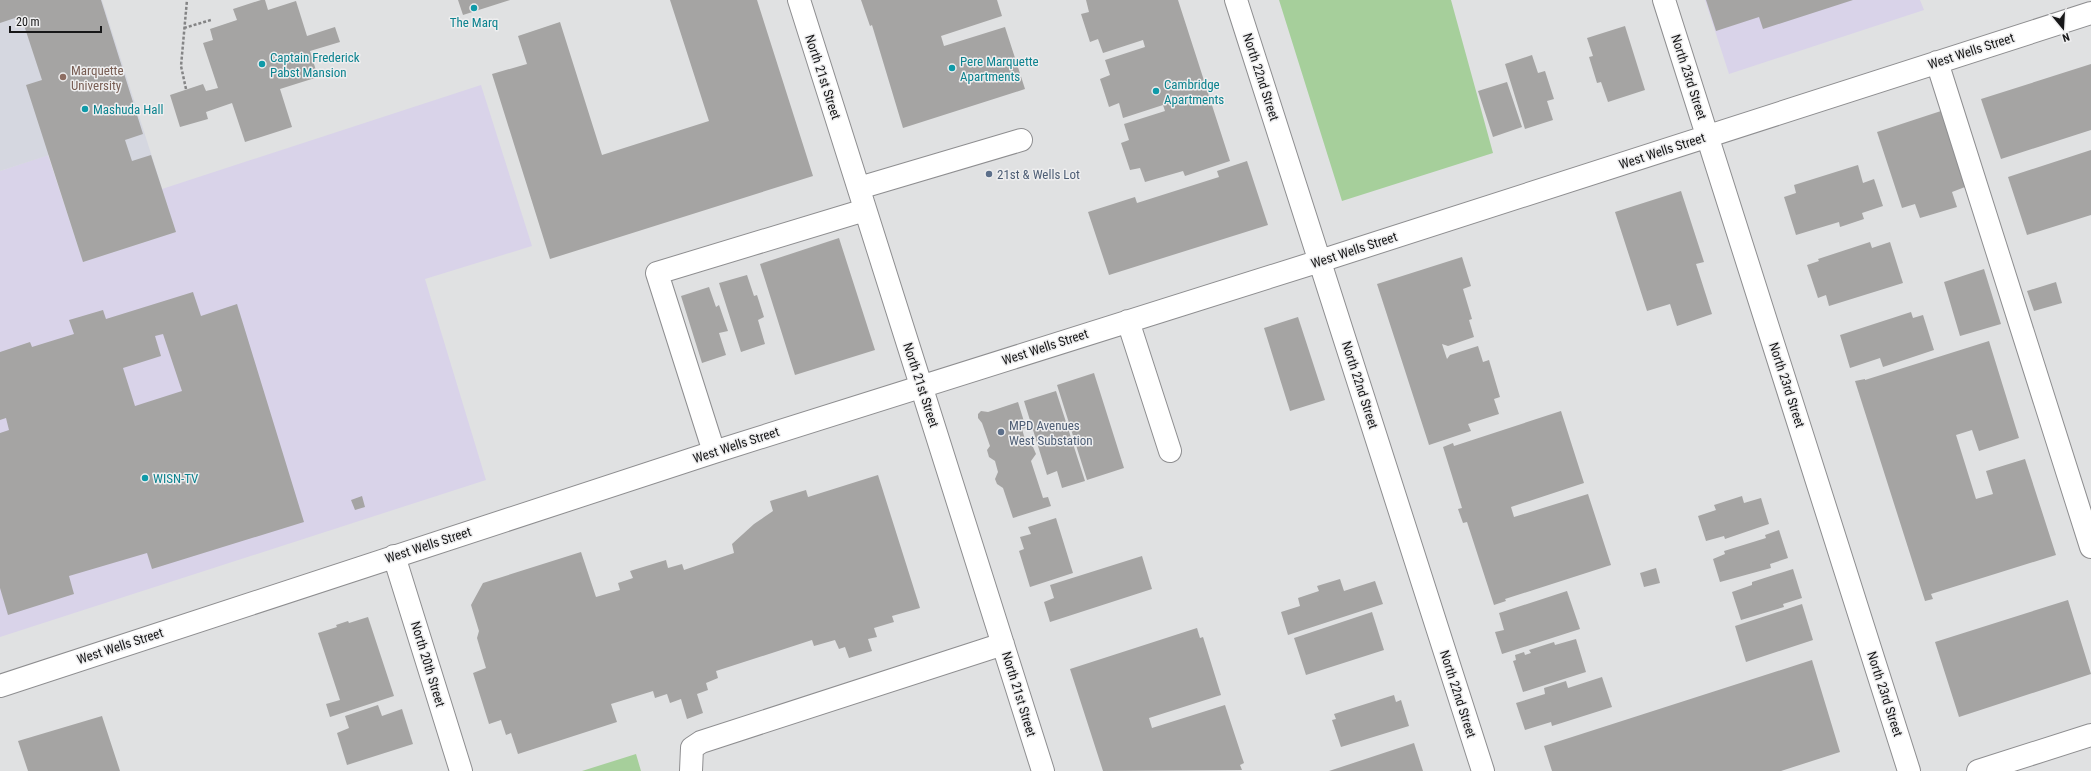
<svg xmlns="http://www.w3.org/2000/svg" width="2091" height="771" font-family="'Roboto Condensed',sans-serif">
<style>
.commercial{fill:#d9d3e9}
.built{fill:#d5d7e0}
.green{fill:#a6cf9b}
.building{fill:#a5a4a3;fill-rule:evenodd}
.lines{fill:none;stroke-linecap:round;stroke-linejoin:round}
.minor-casing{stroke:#8e8e90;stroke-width:24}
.path{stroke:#848485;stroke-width:2.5;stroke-dasharray:3 2;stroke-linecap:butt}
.minor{stroke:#fff;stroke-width:22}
.culture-dot{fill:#0f9aa8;stroke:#eeeeef;stroke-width:1.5}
.education-dot{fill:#8d6e63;stroke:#eeeeef;stroke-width:1.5}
.service-dot{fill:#5c6f8a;stroke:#eeeeef;stroke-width:1.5}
.labels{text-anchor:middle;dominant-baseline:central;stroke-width:3;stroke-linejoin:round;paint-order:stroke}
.culture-label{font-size:13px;fill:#0d838f;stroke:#eeeeef;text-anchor:start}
.street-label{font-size:13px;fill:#171718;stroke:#eeeeef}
.education-label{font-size:13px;fill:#785e54;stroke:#eeeeef;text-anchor:start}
.service-label{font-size:13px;fill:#4e5e75;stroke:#eeeeef;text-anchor:start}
</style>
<rect width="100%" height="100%" fill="#e0e1e2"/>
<path class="commercial" d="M1705,0H1920L1924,10L1729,74Z
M481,85L532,246L425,279L486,480L0,637V171L48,155L83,261L162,189Z"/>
<path class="built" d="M0,0H102L176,232L83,262L49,155L0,171Z"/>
<path class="green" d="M1279,0H1451L1493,153L1342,201Z
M636,754L641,771H582Z"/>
<path class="building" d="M0,0H101L143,134L125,140L132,161L151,155L176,232L83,262L26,85L42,80L21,16L0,23Z
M261,0H265L268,10L296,1L307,36L335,27L340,42L310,51L318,77L280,89L292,127L245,142L232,103L206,112L208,119L180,127L170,95L203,84L206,91L218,88L203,43L213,40L210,29L237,20L233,9Z
M458,0H510L463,15Z
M670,0H757L813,176L550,259L492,74L527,64L518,36L560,22L602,155L709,121Z
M861,0H997L1002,16L941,36L944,46L1005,27L1025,89L903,128L872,25L870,26Z
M1086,0H1178L1230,161L1185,176L1183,171L1145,182L1140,168L1130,170L1121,143L1129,140L1124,124L1165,111L1163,105L1123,118L1119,103L1109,107L1100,79L1110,75L1105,60L1145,47L1143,40L1103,53L1098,39L1090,42L1081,14L1089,12Z
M1706,0H1853L1763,29L1759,17L1716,31Z
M1625,26L1645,90L1608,102L1601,82L1597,83L1589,57L1593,56L1587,38Z
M1532,55L1538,73L1545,71L1554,99L1547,101L1553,120L1525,129L1505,64Z
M2091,64V130L2001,159L1981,99Z
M1507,82L1522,127L1493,137L1478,91Z
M1941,111L1965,187L1952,192L1957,207L1920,218L1915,204L1902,208L1877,132Z
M2091,150V215L2027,235L2008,177Z
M1247,161L1268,225L1109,275L1088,212L1135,197L1137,203L1219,177L1217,171Z
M1858,165L1863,183L1874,179L1883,206L1862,213L1864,219L1840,227L1839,222L1796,235L1784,197L1796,193L1794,185Z
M1681,191L1704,262L1696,264L1712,314L1677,326L1670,304L1647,311L1615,212Z
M839,238L875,350L795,375L760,264Z
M1870,242L1872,248L1890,242L1903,283L1829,306L1826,295L1818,298L1807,265L1819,261L1818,259Z
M1462,257L1471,286L1463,289L1472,319L1469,320L1474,337L1448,346L1442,344L1447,359L1450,355L1478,346L1483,362L1489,360L1500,397L1494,399L1499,414L1468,424L1471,431L1429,445L1377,284Z
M1984,269L2001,324L1960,336L1944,282Z
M747,275L754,296L757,295L764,317L758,320L765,344L741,352L719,283Z
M2056,282L2062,303L2034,311L2027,291Z
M709,287L716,307L719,305L728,331L719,333L726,355L702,363L681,296Z
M193,292L201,316L237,304L304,522L152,569L147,553L69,576L74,594L8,615L0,588V433L9,430L6,418L0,420V352L30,342L32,347L74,334L69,320L103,310L106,319ZM163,334L182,391L135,406L123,368L161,356L155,336Z
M1911,312L1913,318L1923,315L1934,350L1883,367L1880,358L1850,368L1840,335Z
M1298,317L1325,400L1290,411L1264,328Z
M1989,341L2019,438L1979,451L1972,430L1956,435L1976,499L1993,494L1986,471L2025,459L2056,555L1931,594L1933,599L1925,601L1855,381L1865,379V380Z
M1094,373L1124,468L1087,480L1057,385Z
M1056,391L1085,481L1062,488L1057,471L1047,475L1024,401Z
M1018,402L1026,428L1022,429L1026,443L1033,447L1036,454L1031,461L1043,498L1048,497L1051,506L1013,518L1003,488L997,484L995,479L998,472L995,461L989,457L987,450L990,446L982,423L978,418V414L981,411L988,412Z
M1561,411L1584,483L1511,507L1514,517L1588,494L1611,565L1505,599L1506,601L1494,605L1467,522L1463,523L1458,509L1462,508L1443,447L1453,443L1454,446Z
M878,475L920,608L892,616L894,622L874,628L877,637L868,639L872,651L849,658L845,647L839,649L835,640L814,646L812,640L716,671L718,678L706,683L708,690L697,694L703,713L687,719L681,699L670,703L667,694L655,698L653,691L611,704L617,722L518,754L511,733L506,735L501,720L489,724L473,673L486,668L477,638L479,631L471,605L483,583L581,552L596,597L620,590L618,583L633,578L630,571L666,560L668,568L682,564L684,570L734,553L732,544L754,524L773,511L770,501L806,490L808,497Z
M362,496L365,507L355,510L351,500Z
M1742,496L1744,503L1761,498L1769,524L1725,539L1724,536L1706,541L1698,516L1716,510L1714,505Z
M1056,518L1073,573L1030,587L1019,551L1024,549L1020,537L1031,534L1028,527Z
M1779,530L1788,558L1770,564L1771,568L1720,582L1713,559L1725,554L1724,551L1766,538L1765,535Z
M1142,556L1152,589L1050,622L1044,602L1054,598L1050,585Z
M1656,568L1660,583L1644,587L1640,573Z
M1793,569L1802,598L1783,604L1784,607L1741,620L1732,592L1752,585V582Z
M1340,579L1344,591L1375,581L1383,604L1288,635L1281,612L1300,606L1298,598L1319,591L1317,586Z
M1567,591L1580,629L1502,654L1495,632L1504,630L1499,613Z
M2068,600L2091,674L1959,717L1935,642Z
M1802,604L1813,640L1746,662L1735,626Z
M1372,612L1384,650L1306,675L1294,638Z
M368,617L394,696L330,717L326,704L340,700L318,633L337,627L336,625L348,621L349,623Z
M1197,628L1200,638L1203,637L1221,695L1149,718L1152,728L1225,705L1244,763L1240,765L1242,770L1103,771L1070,669Z
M1576,639L1586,672L1523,692L1513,661L1516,660L1515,655L1524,652L1525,655L1531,653L1529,650L1554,642L1555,645Z
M1812,660L1840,752L1781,771H1552L1544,746Z
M1602,677L1612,707L1552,726L1551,722L1525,730L1516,703L1545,694L1544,688L1566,681L1568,688Z
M1394,695L1396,702L1401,700L1409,726L1341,747L1332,720L1336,719L1334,714Z
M378,705L382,716L402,709L413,744L347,765L337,733L349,728L345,716Z
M102,716L120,771H28L18,741Z
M1414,743L1423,771H1329Z"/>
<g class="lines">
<g class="minor-casing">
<path id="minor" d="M799,0L1043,771
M1236,0L1483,771
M1664,0L1909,771
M1937,62L2091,547
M859,188L1021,140
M1128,321L1170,451
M714,452L657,273L865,210
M394,556L461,771
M0,686L714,452L1320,261L2091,13
M691,771L692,748L701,742L1003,644
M1978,771L2091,735"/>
</g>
<path class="path" d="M184,28L211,20
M186,89L181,66L187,0"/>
<use href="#minor" class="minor"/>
</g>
<g class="culture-dot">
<circle cx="474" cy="8" r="4"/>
<circle cx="262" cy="64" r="4"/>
<circle cx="952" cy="68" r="4"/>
<circle cx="1156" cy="91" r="4"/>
<circle cx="85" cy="109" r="4"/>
<circle cx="145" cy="478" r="4"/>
</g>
<circle class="education-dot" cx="63" cy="77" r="4"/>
<g class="service-dot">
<circle cx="989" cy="174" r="4"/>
<circle cx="1001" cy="432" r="4"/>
</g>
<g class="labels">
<g class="culture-label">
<text x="474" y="22" text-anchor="middle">The Marq</text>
<text x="270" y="57">Captain Frederick<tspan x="270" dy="15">Pabst Mansion</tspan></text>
<text x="960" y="61">Pere Marquette<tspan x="960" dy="15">Apartments</tspan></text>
<text x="1164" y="84">Cambridge<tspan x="1164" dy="15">Apartments</tspan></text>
<text x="93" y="109">Mashuda Hall</text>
<text x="153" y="478">WISN-TV</text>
</g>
<g class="street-label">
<text transform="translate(1971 51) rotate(-18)">West Wells Street</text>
<text transform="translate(823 77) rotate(72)">North 21st Street</text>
<text transform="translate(1261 77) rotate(72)">North 22nd Street</text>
<text transform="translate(1689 77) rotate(72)">North 23rd Street</text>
<text transform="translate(1662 151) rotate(-18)">West Wells Street</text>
<text transform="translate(1354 250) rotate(-18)">West Wells Street</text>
<text transform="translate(1045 347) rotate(-18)">West Wells Street</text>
<text transform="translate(921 385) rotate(72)">North 21st Street</text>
<text transform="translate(1360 385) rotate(72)">North 22nd Street</text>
<text transform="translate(1787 385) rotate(72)">North 23rd Street</text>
<text transform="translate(736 445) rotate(-18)">West Wells Street</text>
<text transform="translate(428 545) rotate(-18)">West Wells Street</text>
<text transform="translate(120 646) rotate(-18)">West Wells Street</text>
<text transform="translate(428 664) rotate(73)">North 20th Street</text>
<text transform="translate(1019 694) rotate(73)">North 21st Street</text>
<text transform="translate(1458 694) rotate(72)">North 22nd Street</text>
<text transform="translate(1885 694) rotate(72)">North 23rd Street</text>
</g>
<g class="education-label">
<text x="71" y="70">Marquette<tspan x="71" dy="15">University</tspan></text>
</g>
<g class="service-label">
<text x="997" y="174">21st &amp; Wells Lot</text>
<text x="1009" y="425">MPD Avenues<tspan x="1009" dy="15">West Substation</tspan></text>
</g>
</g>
<g transform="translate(2063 28) rotate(162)" stroke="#eeeeef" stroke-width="3" paint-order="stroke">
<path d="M0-3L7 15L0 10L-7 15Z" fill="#171718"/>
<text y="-6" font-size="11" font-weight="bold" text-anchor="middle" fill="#171718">N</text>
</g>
<path d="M10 26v6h91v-6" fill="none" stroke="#171718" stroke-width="2"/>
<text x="16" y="26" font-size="12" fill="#171718" stroke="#eeeeef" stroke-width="3" paint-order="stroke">20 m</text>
</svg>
